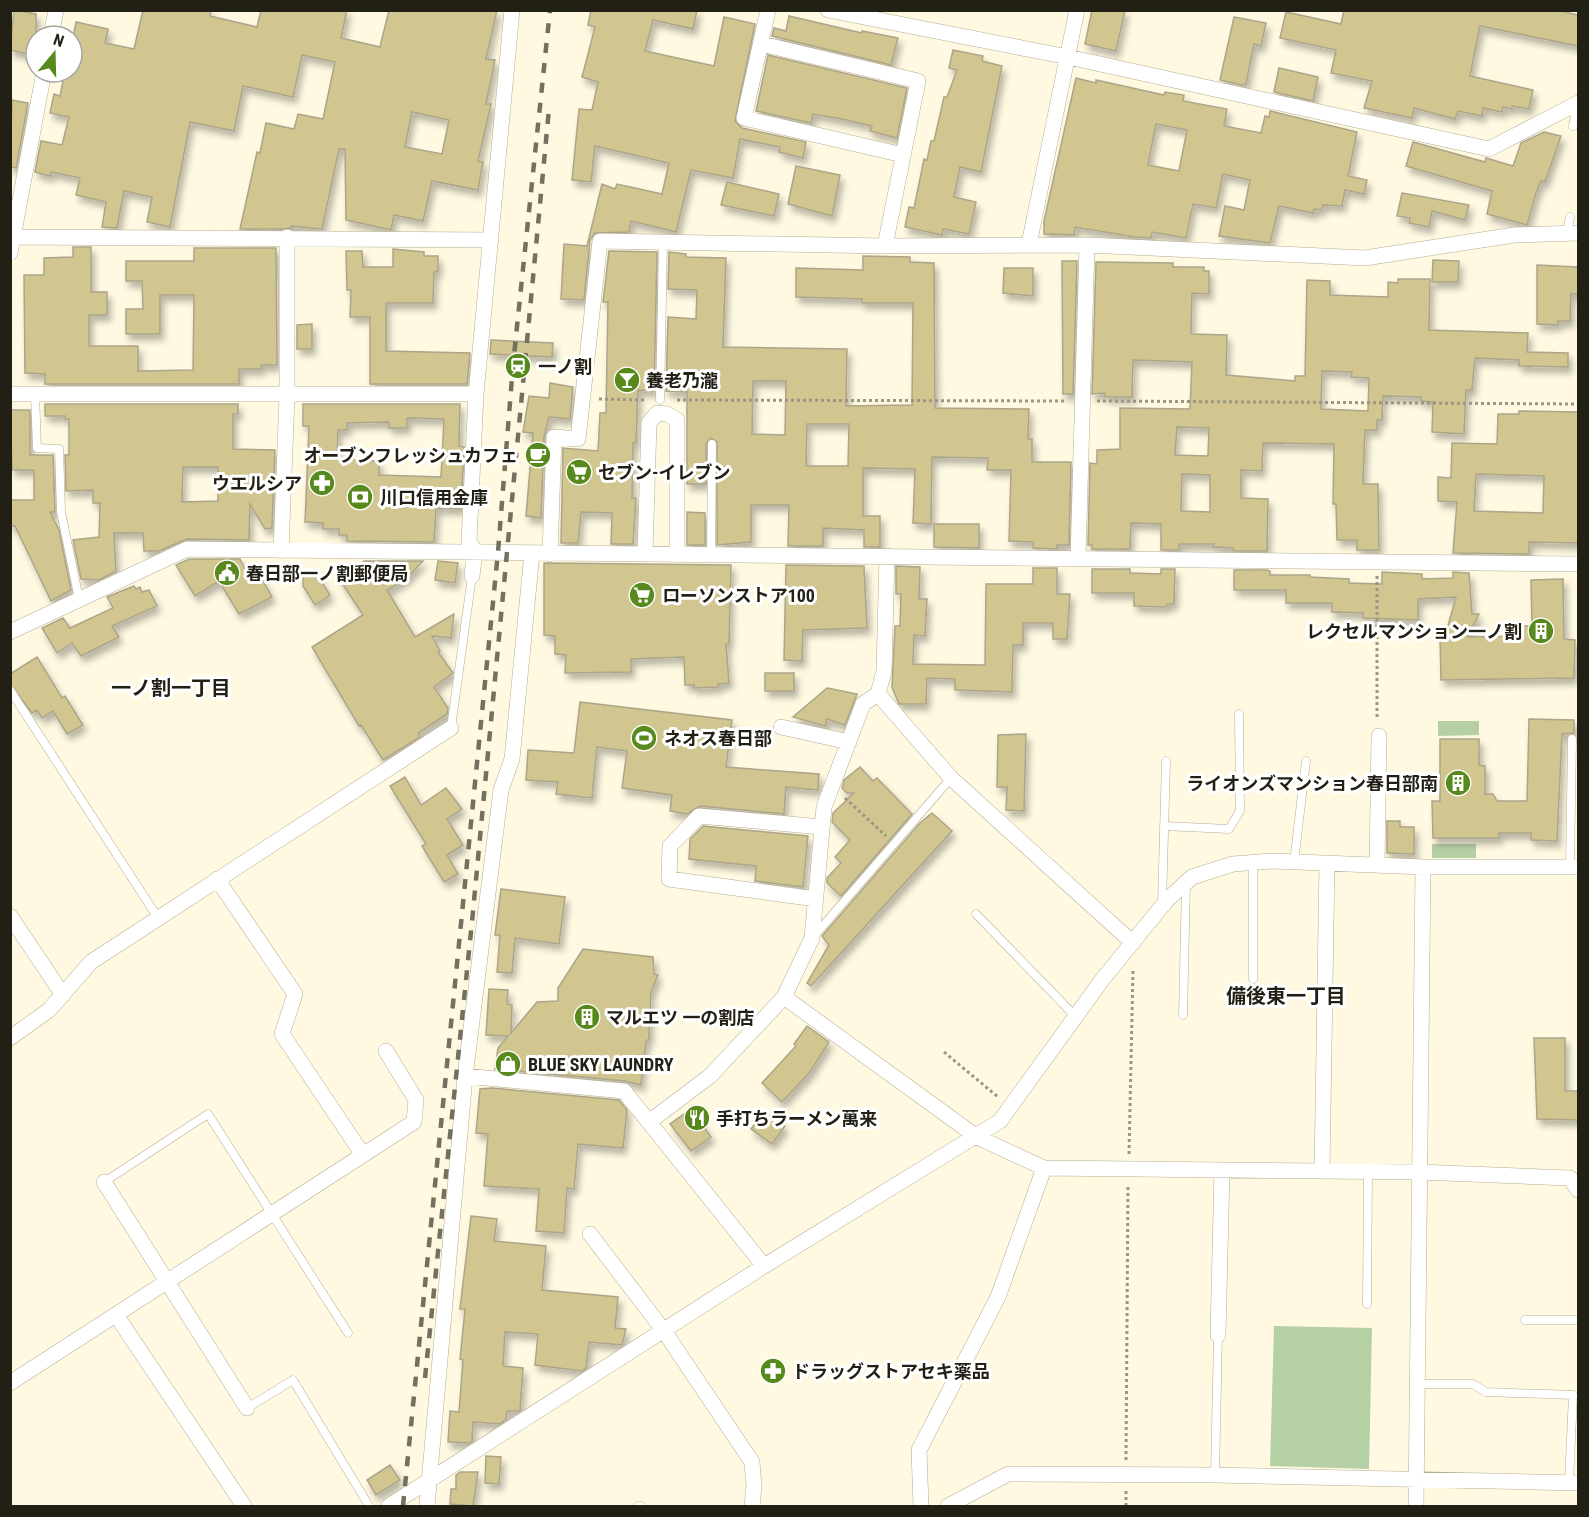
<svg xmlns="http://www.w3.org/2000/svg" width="1589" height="1517" font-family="'Roboto Condensed','Noto Sans JP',sans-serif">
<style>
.green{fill:#b6d0a6}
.building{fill:#d1c590;stroke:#aca589;stroke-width:1.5;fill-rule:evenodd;filter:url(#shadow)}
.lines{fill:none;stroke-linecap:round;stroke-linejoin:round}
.service-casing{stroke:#b4ad91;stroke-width:9}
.minor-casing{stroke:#b4ad91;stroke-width:16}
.path{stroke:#9b9684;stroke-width:3;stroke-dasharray:3 3;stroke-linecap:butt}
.service{stroke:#fff;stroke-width:8}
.minor{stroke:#fff;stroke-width:15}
.rail{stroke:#747060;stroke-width:4.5;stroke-dasharray:10 10;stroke-linecap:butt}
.labels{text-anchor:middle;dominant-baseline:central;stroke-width:6;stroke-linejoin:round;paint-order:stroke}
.poi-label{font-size:18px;font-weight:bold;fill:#221f14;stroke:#fff;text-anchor:start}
.neighbourhood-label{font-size:20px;font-weight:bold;fill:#221f14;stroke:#fff}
</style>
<defs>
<filter id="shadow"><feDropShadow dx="3.5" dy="6" stdDeviation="3" flood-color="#0004"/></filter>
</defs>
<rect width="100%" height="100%" fill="#fff9e1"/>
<path class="green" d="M1438,721H1479V735L1438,736Z
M1432,844H1476V858H1432Z
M1274,1326L1372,1328L1369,1469L1270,1466Z"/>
<path class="building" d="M14,10L36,14V56L10,50Z
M143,10H211L210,16L257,27L261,10H347L341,38L380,47L389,10H497L486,59L495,60L486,104H491L478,161L483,162L478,190L432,181L423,221L394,215L391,230L346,220L345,149H339L322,229L291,226V228L282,229H240L257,152L260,153L266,123L294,129L298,114L323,119L335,62L302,55L293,97L243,86L234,131L190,122L170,227L147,222L152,197L124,191L117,228L102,227L106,202L76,195L80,178L51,172L50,176L35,172L41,141L62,145L69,117L50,113L54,94L60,96L65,72H72V43L76,22L108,29L105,43L134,49ZM412,112L449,120L442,154L405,147Z
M591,10H697L693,29L653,20L645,51L714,66L724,17L755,24L735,121L742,128L806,142L803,158L779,152L780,147L740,139L733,178L691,170L676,232L631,221L629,232L595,233L590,240L584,300L561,299L564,244L587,246L602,184L615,189L617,184L662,194L669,163L595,146L591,182L572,180L579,109L592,110L598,82L582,77L595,27L588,25Z
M1092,10H1125L1116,51L1085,44Z
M1344,10H1557L1578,15V46L1480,26L1470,76L1533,90L1529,109L1512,106V109L1503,107L1502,112L1483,108L1482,116L1458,111L1455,119L1414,108L1412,118L1364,108L1372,81L1331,73L1336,50L1280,38L1286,12L1341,24Z
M789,16L862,33V31L898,38L891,65L772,36L774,28L786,31Z
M1234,17L1266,23L1261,46L1254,44L1246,84L1242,85L1220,80Z
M953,50L983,56L982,61L1002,66L981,172L960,167L954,197L976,202L969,234L943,229L942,235L905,227L909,207L914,208L924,159L927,160L931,141H934L944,97H947L957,70L949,68Z
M768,55L907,88L897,138L870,131L872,126L842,119L813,114L811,123L756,111Z
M1279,68L1318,77L1313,101L1274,92Z
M1076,78L1096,83V80L1164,95L1165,92L1184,95L1183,101L1227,109L1224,126L1261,133L1265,116L1269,117L1270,111L1357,132L1348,176L1367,180L1364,194L1345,190L1342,206L1323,205L1321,210L1314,209L1313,213L1279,206L1270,243L1219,236L1225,206L1244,210L1250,180L1223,174L1216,208L1193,204L1186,238L1152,232L1151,238L1134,237L1075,227L1074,235L1044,234V221ZM1156,124L1187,130L1179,171L1148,165Z
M12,100L28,103L16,168L10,167Z
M1544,132L1561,136L1545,182L1541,181L1536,193L1527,225L1487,214L1492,191L1406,166L1413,142L1485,162L1486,158L1513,166L1521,143Z
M796,166L840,175L832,216L788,204Z
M727,182L779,194L774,216L721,205Z
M1402,193L1469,205L1465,220L1432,211L1429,227L1409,223L1410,218L1397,216Z
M73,247H91V292H107V315H89V346H138V371L193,370L194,295H160V334H126V309H143L142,281H126V261H194V248H276L277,365H261V369H239V384H45V374L25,373L24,275H44V258L73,257Z
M393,249L424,252V256H438V271L434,272L433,303H386V351L470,353L467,384H370V317H350L351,290H347L346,251H362L363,267H393Z
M609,251L657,252L654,391L638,390L636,443H633L632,498H636L633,544H611L612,513L581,512L578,543H561L563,448L598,451L600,413H606L608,302H603Z
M669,252L686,254V257L726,258L723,347L847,349L846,406L912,405L913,303H862V299L796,297V268L863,270V256L910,257V262L934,263L935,408L1029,409L1028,439H1032V462H1071L1069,545H1057V549L1033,548V542L1009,541L1011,470H987L988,458L932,457L931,524L913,523L915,469L863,468V516H880V547H864V530L823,528V546H788L789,505H751V542L717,545V442L711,438L706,443V484H687V392L666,391L668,317L696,319L697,290L668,289ZM753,381H786L785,435L752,434ZM807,424H849L848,466H806Z
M1433,260L1459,261L1458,282H1432Z
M1062,261H1077L1073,394H1063Z
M1096,262L1173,263V267H1204V271H1209V294L1192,293L1191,334L1227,335L1226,375L1295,381V376H1305L1307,280L1330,281V295L1388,297V282L1398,283V279H1430L1429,330L1528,333L1527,352L1568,353V367L1519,366V360L1475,358L1472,390H1466L1464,434L1432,432L1433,402L1421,401V397L1383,396L1382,420H1377V430H1365L1363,484H1378L1379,550H1357V540H1337L1336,504H1333L1334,444L1263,443L1262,471L1241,470V498L1268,499L1267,551H1233V548L1213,547L1214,544H1179V550H1161V524L1131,523L1130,549H1092V545H1088L1090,463L1097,464V450L1120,449V408L1190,409L1192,362L1133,360L1132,397H1105V393L1092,394ZM1322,371L1352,372L1351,377L1369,378L1368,411L1321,409ZM1177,427L1209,428L1208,456L1175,455ZM1182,474L1210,475V512L1181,511Z
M1537,265L1578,267V294H1571L1570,321H1558V325L1537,324Z
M1004,268H1033V296L1003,293Z
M312,324V349H297V325Z
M491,340L553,343L552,357L490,354Z
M550,383L573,387L570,419L549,417L544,437L541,518L526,516L533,433L523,432L529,396L549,398Z
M45,404H238V414H233V449L275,450L272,528L265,529L250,504L249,540L187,539L159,551H144L143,533H114L116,571L99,580L81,579L73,540L99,537L100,503H93V490L66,491L65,455H69V419H65V416H45ZM183,467H218V501L182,502Z
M303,404H460L459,446L464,447L461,509L436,508L434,542L347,541V535H339V529H323V523L305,522L309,426H303ZM407,418L444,419L441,477L379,475V461L337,459L338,430H347V423L389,422V428H407Z
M10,410H30V455H53L55,512H50L59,530L71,590L51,601L15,526H10V500H34V470H12Z
M1519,411L1578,412V543L1529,542V554L1453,553L1457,502L1438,501V477L1451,478L1452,443L1497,444L1498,414H1519ZM1476,474L1544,476L1543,513L1474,511Z
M687,512L705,513V545H687Z
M934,524H979V548L934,547Z
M189,559H240L253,584L262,579L272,597L239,614L219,581L195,596L176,565Z
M364,561H423L406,579L387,590L415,637L454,614L451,638L432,636L440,651L438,652L453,673L434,687L448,708L447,714L418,733L420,737L383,760L361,725L359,726L312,647L363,615L338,577Z
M438,561L458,563L455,583L435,580Z
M544,563L731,565L729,644H726L729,683L718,684V687L694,688V685H685L684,657L631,659V672L565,673L566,655L555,654V636L544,635Z
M786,565L864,566L867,628L803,630L802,661L784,660Z
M896,566L920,567L919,599H927L925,636L914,635L913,664L985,665L986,584H1033V568H1057V594H1070L1067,639H1053V623H1023V645H1013L1012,692L955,690V679L927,678L926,704H899L892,687L895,626H900L901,594H896Z
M1092,569H1130V573L1161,574V569H1175L1174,604H1167L1166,607L1134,606V593H1092Z
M314,570L330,595L315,605L303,586V576Z
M1234,570H1267L1270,571V575H1310V577L1349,579V583L1382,584V572L1422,574V579L1453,578V572L1469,573L1472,614H1479L1468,637L1518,636V626H1532L1531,580L1563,579L1564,639L1575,640L1574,678L1441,680L1440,638L1445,636L1456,597L1418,599V620L1363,618V613L1332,612V603H1286V590H1234Z
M134,586L136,589L140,587L142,592L149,590L157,606L112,626L119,637L81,656L72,643L57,653L42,628L63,618L70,628L113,608L107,597Z
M37,657L62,698L65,696L83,725L67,734L53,711L42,718L37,710L32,713L10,684V674Z
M765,673H794V691H765Z
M827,688L857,694L845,725L827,719L825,726L793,717Z
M580,702L732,720L726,767L819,774L818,790L786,787L784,814L700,806L687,814L670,811L672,795L622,788L627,751L597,747L592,798L556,794L558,782L526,780L528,750L574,753Z
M1529,719L1574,720V733L1562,734L1557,841L1531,840V833H1499V838H1433L1432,801H1440V739H1479V765L1485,766V794H1493L1497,801H1527Z
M1026,734L1024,811L1006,810L1007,787H997L998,735Z
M860,767L873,781L877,778L912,814L841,896L827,883V878L841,863L835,857L850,840L832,822L833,813L854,793H847L842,788L844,780Z
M405,777L421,805L446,788L462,809L447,819L463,845L447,855L458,874L444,882L422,846L426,844L390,786Z
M932,813L952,831L811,986L807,983L829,945L822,936L920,823Z
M1387,821H1400V827H1414V854L1387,853Z
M703,826L808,836L803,887L755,881L756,866L689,859L690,839Z
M501,889L565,897L559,944L515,938L512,973L497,972L500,935H495Z
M583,949L653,957L654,974L658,975L651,992L649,1039L646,1041L641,1085L625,1081L495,1069L498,1048L508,1036L486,1035L489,989L508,990L507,1004L512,1005L511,1033L537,1002L558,1001V988Z
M807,1026L829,1042L810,1072L782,1102L762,1083L796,1046L794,1044Z
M1534,1038H1565V1091H1578V1120L1537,1119Z
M492,1088L619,1100L627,1110L623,1148L578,1144L574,1189L567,1188L564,1233L536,1231L539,1189L484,1186L488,1134L476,1133L480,1089Z
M691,1109L711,1137L691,1151L670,1124Z
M764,1111L785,1126L772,1144L751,1129Z
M471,1216L497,1219L494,1241L546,1246L542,1290L618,1297L615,1328L626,1329L622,1345L589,1342L586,1368L582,1371L535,1365L538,1334L505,1332L503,1366L523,1368L520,1411H507L506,1419L500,1424L473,1422L472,1442L469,1443L448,1442L450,1411L459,1412L463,1360L460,1359L465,1309H460Z
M486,1456L501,1457L499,1484L485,1483Z
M390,1465L400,1480L376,1495L367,1480Z
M460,1472H478L473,1506L450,1504L451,1489H456V1475Z"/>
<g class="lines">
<g class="service-casing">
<path id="service" d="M1573,126L1577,104
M1567,233L1570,217
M35,394L37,448L59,449L61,512L79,599
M660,400L663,242
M711,555L712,444
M10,690L158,918
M451,728L472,576
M1164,826L1229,829L1240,811L1239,714
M1294,862L1306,761
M1570,867L1572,739
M1162,904L1166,761
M976,914L1076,1017
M815,935L951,778
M1253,979V863
M1183,1015L1186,884
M104,1182L208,1114L348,1333
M1367,1304L1368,1171
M1525,1320H1578
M1418,1384H1473L1486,1392L1573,1395L1569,1483
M247,1408L293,1380L369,1506
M1215,1475L1218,1335
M638,1506H641"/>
</g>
<g class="minor-casing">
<path id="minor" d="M768,10L744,118L903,155
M828,10L1068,57L1489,149L1578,103
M51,36L56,10
M762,44L918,81L885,246
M10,237L491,240
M1029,244L1077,10
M10,253L44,72
M10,394H476
M281,551L287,396V237
M550,554L554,437L578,439L600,241L885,246L1087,245L1365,258L1514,235L1578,233
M645,554L649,423L657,413L667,414L677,420V554
M1078,558L1087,245
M472,576L475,551L469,541L476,394L512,10
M10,632L187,549L1578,564
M878,694L951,778L1133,943
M781,727L849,742
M1377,865L1379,736
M217,879L295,994L282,1034L363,1155
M816,899L669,879L670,846L699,816L822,827
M10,916L63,995
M784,997L977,1137L1044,1168L1418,1172L1570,1178L1578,1190
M10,1038L49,1010L91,962L451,728
M465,1076L624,1091L764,1266
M649,1122L710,1076L784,997L812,938L824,807L863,704L878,694L884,671L887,556
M1322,1171L1327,863
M104,1182L247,1408
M590,1234L664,1331L752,1462L754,1486L752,1506
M116,1315L244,1506
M1218,1335L1222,1171
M10,1383L414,1122L416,1100L386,1051
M389,1506L764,1266L1000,1121L1102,980L1167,900L1192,877L1233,864L1273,861L1423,867H1578
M427,1506L465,1076L501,790L512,759L532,553
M921,1506L919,1450L998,1297L1044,1168
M948,1506L1008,1474L1215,1475L1578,1483
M1416,1506L1423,867"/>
</g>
<path class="path" d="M599,399L647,400
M677,400L1067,401
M1097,401L1578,404
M1377,576V720
M845,798L886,836
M944,1052L998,1097
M1129,1154L1133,969
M1126,1460L1128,1184
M1126,1506V1490"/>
<use href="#service" class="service"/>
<use href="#minor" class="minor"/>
<path class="rail" d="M425,1378L472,922L549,109
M403,1506L498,552L513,365L550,10"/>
</g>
<defs>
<g id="station-disc" transform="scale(1.35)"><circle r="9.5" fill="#58891d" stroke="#fff"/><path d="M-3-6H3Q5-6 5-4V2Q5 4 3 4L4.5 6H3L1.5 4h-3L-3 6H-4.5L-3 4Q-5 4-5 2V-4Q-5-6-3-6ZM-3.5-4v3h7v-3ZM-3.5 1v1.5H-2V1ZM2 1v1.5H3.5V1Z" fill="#fff"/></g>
<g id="bar-disc" transform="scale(1.35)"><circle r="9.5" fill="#58891d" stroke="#fff"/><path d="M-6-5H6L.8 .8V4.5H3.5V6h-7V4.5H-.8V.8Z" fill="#fff"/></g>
<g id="cafe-disc" transform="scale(1.35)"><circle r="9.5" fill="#58891d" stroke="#fff"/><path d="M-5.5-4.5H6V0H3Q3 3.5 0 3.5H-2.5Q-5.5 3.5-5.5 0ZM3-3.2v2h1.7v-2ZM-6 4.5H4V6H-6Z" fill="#fff"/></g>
<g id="supermarket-disc" transform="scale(1.35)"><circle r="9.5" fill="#58891d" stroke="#fff"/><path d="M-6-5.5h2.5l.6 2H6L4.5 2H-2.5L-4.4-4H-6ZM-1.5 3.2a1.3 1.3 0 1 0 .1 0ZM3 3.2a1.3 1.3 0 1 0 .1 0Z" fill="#fff"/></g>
<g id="pharmacy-disc" transform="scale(1.35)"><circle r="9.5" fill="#58891d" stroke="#fff"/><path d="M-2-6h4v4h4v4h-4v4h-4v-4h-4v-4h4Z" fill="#fff"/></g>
<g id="bank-disc" transform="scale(1.35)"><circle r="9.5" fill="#58891d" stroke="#fff"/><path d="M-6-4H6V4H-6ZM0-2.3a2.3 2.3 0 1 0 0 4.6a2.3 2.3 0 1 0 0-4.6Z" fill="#fff"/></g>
<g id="civic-disc" transform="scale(1.35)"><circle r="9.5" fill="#58891d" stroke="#fff"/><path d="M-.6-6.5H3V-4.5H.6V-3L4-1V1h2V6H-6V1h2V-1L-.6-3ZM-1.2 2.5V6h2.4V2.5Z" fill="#fff"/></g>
<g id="building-disc" transform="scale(1.35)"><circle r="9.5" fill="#58891d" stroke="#fff"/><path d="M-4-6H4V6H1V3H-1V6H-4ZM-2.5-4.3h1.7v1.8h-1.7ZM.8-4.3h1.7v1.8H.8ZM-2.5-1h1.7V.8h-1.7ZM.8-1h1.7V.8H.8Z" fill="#fff"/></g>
<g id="stadium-disc" transform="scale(1.35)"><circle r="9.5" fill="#58891d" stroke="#fff"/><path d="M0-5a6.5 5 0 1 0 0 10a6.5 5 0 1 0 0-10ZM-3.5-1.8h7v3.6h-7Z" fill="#fff"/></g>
<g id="shop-disc" transform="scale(1.35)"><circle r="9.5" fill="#58891d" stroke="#fff"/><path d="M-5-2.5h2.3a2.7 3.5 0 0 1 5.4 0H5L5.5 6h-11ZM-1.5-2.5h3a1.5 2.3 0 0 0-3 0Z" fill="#fff"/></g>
<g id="restaurant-disc" transform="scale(1.35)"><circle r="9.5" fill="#58891d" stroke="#fff"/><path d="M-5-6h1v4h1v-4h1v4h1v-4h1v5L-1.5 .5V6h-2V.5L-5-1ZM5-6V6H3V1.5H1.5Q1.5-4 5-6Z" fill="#fff"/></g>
</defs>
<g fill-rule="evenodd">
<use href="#station-disc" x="518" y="366"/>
<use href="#bar-disc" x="627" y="380"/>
<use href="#cafe-disc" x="538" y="455"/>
<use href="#supermarket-disc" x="579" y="472"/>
<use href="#pharmacy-disc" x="322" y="483"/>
<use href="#bank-disc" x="360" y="497"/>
<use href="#civic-disc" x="227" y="573"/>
<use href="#supermarket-disc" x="642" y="595"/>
<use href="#building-disc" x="1541" y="631"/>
<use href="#stadium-disc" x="644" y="738"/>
<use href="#building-disc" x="1458" y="783"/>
<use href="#building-disc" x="587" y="1017"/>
<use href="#shop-disc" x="508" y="1064"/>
<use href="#restaurant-disc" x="697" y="1118"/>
<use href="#pharmacy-disc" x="773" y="1371"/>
</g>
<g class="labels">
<g class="poi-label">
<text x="538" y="366">一ノ割</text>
<text x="646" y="380">養老乃瀧</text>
<text x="518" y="455" text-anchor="end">オーブンフレッシュカフェ</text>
<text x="598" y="472">セブン-イレブン</text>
<text x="302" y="483" text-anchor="end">ウエルシア</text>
<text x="380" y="497">川口信用金庫</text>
<text x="246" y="573">春日部一ノ割郵便局</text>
<text x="662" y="595">ローソンストア100</text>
<text x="1522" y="631" text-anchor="end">レクセルマンション一ノ割</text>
<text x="664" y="738">ネオス春日部</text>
<text x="1438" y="783" text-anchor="end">ライオンズマンション春日部南</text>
<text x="606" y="1017">マルエツ 一の割店</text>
<text x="528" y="1064">BLUE SKY LAUNDRY</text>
<text x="716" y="1118">手打ちラーメン萬来</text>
<text x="792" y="1371">ドラッグストアセキ薬品</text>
</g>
<g class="neighbourhood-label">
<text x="171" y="688">一ノ割一丁目</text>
<text x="1286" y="996">備後東一丁目</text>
</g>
</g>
<rect width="1589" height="1517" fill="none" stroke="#221f14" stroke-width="24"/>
<g transform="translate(54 54) rotate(19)"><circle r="28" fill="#ffffff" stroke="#a7a5a1" stroke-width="1.5"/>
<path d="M0-4.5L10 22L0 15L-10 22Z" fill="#58891d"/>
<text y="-9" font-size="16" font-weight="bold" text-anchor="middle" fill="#221f14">N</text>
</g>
</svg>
